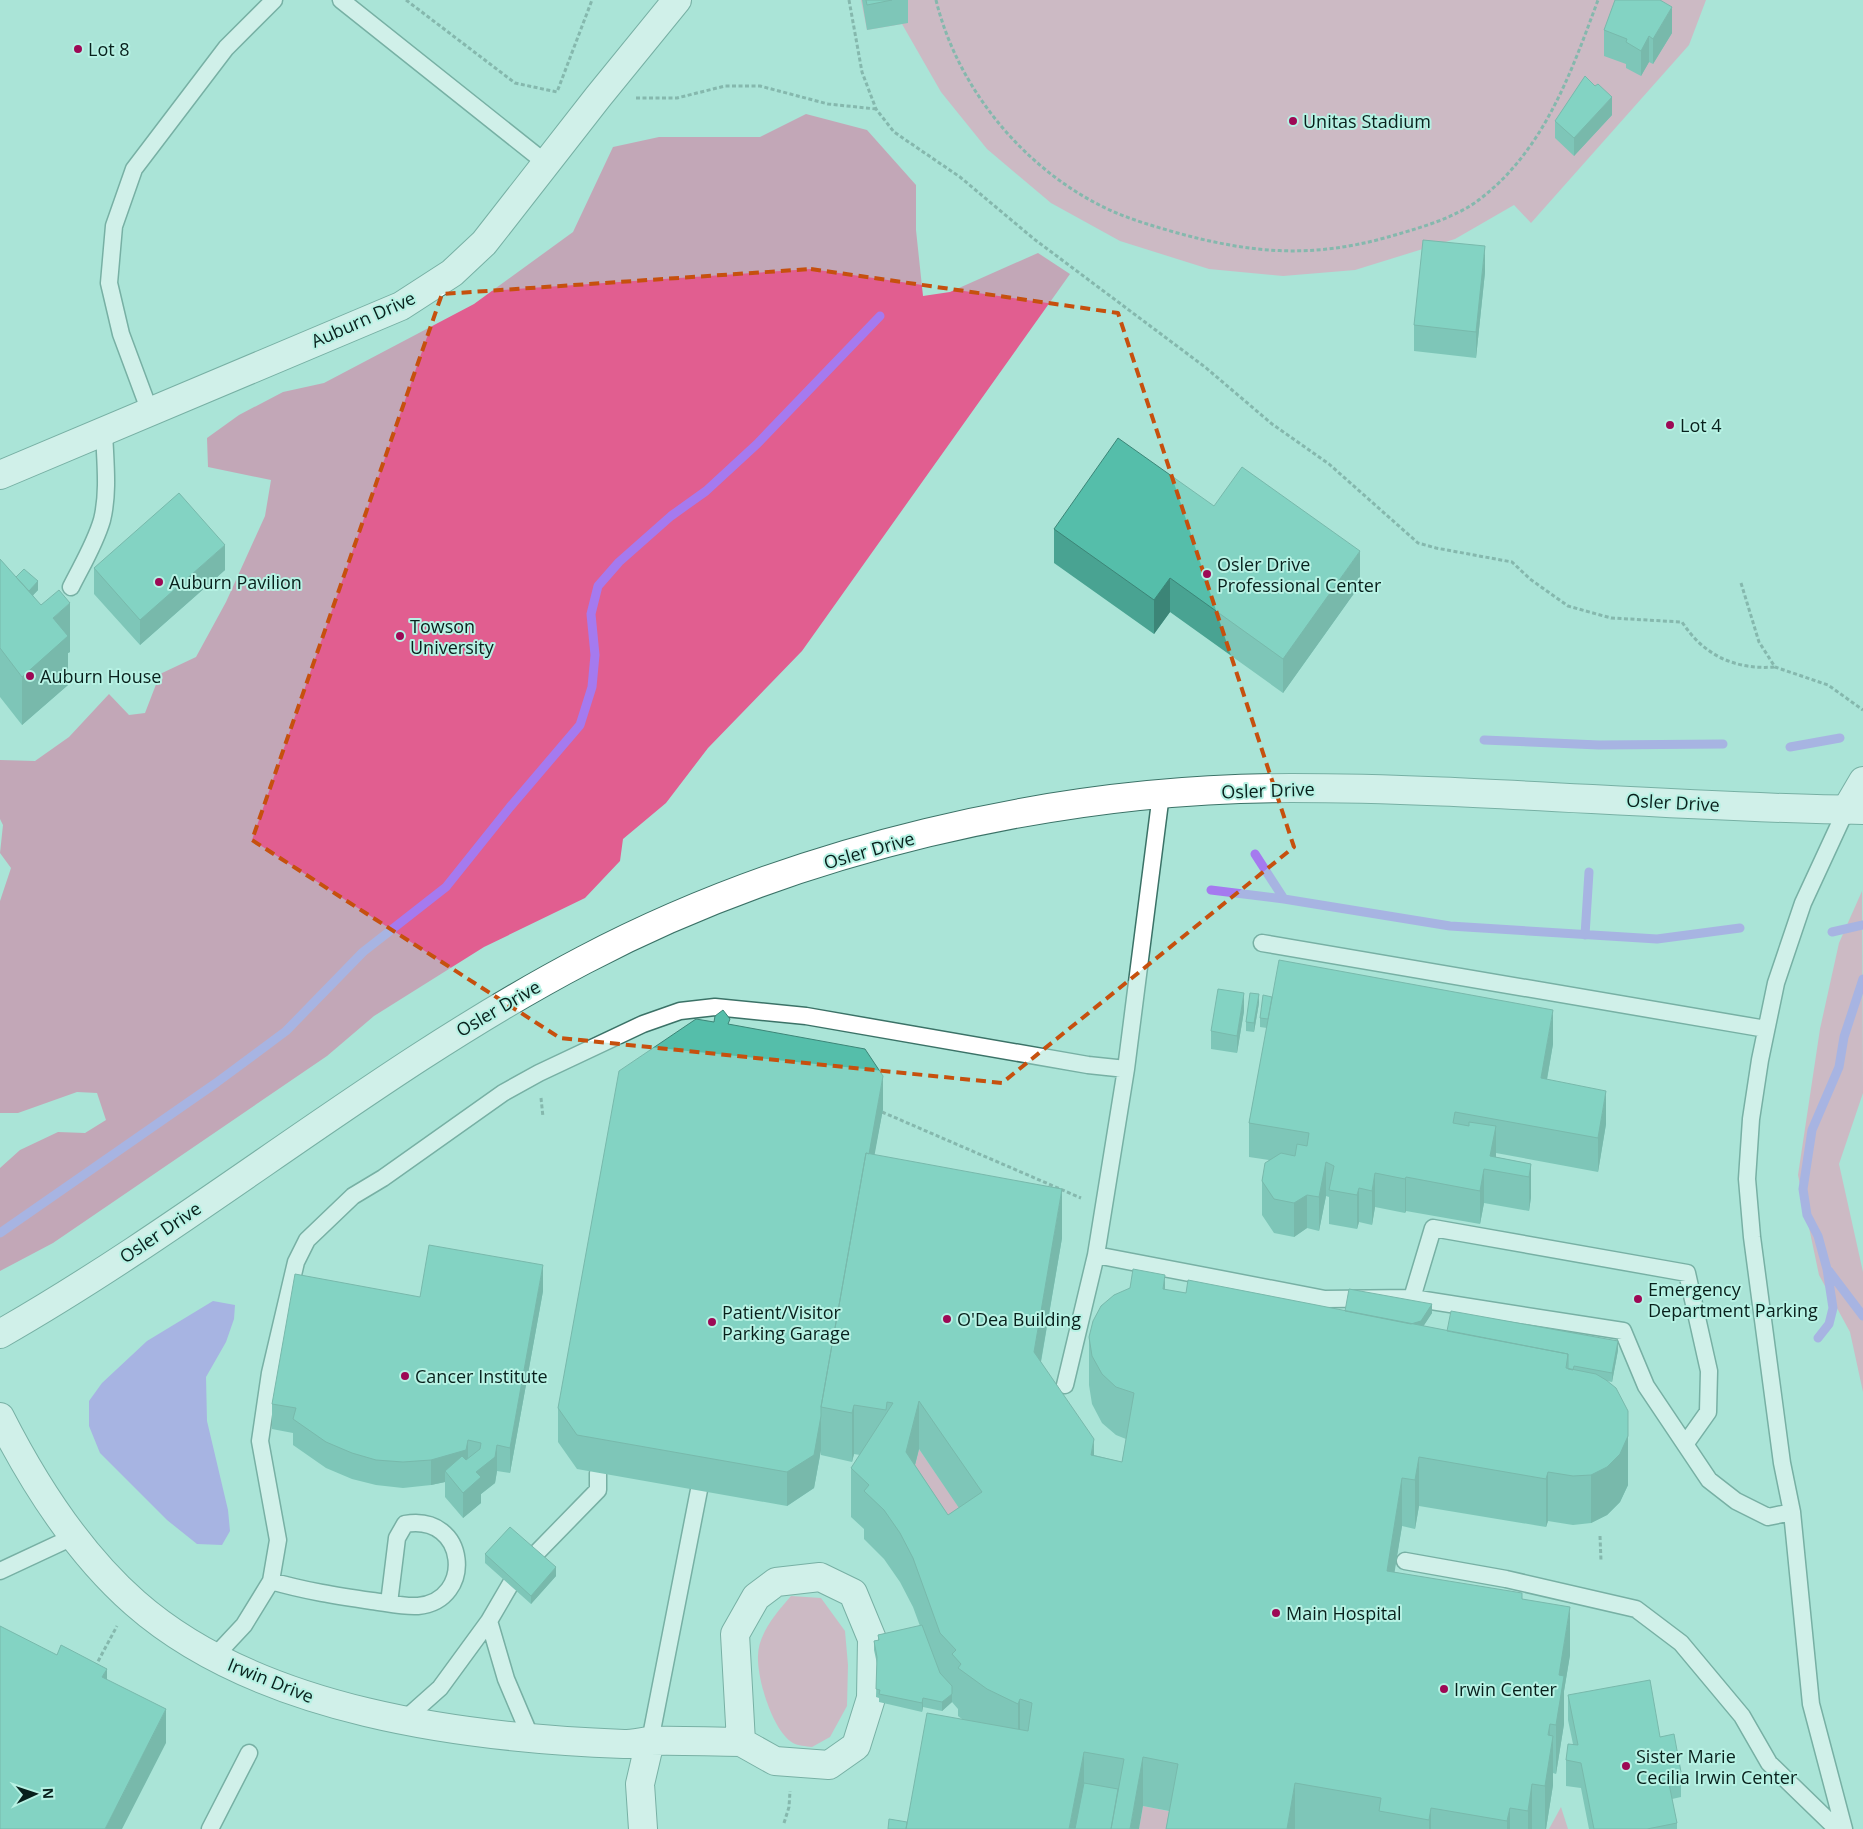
<svg xmlns="http://www.w3.org/2000/svg" width="1863" height="1829" font-family="'Open Sans',sans-serif">
<style>
.green{fill:#f588ae}
.forest{fill:#e15e90}
.water{fill:#a57aef}
.lines{fill:none;stroke-linecap:round;stroke-linejoin:round}
.stream{stroke:#a57aef;stroke-width:9}
.lane-casing{stroke:#3b7267;stroke-width:19}
.street-casing{stroke:#3b7267;stroke-width:30}
.secondary-casing{stroke:#3b7267;stroke-width:30}
.path{stroke:#5a837b;stroke-width:3;stroke-dasharray:4 2.5;stroke-linecap:butt}
.lane{stroke:#fff;stroke-width:16}
.street{stroke:#fff;stroke-width:28}
.secondary{stroke:#fff;stroke-width:28}
.wall{fill:#49a392;fill-rule:evenodd}
.shaded-wall{fill:#3c8577}
.building{fill:#55beaa;stroke:#3c8577;fill-rule:evenodd}
.marked{fill:none;stroke:#c6500e;stroke-width:4;stroke-dasharray:10 6;stroke-linejoin:round}
.poi-dot{fill:#9d0955;stroke:#b7f2e4;stroke-width:2}
.labels{text-anchor:middle;dominant-baseline:central;stroke-width:4;stroke-linejoin:round;paint-order:stroke}
.poi-label{font-size:18px;fill:#08201c;stroke:#b7f2e4;text-anchor:start}
.street-label{font-size:18px;fill:#08201c;stroke:#b7f2e4}
</style>
<rect width="100%" height="100%" fill="#aae4d7"/>
<path class="green" d="M861,0H1706L1689,45L1531,223L1514,205L1455,239L1355,270L1283,276L1209,269L1120,241L1051,203L987,149L941,92L902,24L867,30Z
M1862,891L1863,1093L1839,1164L1863,1272V1392L1850,1332L1819,1275L1798,1175L1820,1029L1839,943Z
M919,1449L982,1540L906,1501Z
M791,1596L821,1598L845,1631L848,1665L847,1706L830,1737L812,1747C806,1746 798,1746 793,1743C773,1732 757,1679 758,1656C758,1634 777,1612 791,1596Z
M1143,1806L1178,1813L1175,1829H1139Z
M1561,1807L1568,1829H1549Z"/>
<path class="forest" d="M806,114L867,130L916,185V230L923,296L950,292L1038,253L1070,274L802,651L708,748L666,803L623,839L620,861L585,898L484,947L374,1016L327,1056L53,1243L0,1271V1168L20,1150L58,1132L85,1133L106,1120L97,1093L77,1092L18,1113H0V901L11,868L0,853L3,825L0,819V760L35,761L69,737L109,694L129,715L145,713L160,674L196,657L226,602L265,516L271,480L208,467L207,438L239,415L283,392L324,383L474,304L573,232L613,147L659,137H760Z"/>
<path class="water" d="M213,1301L235,1305L234,1319L226,1342L206,1377L207,1421L228,1510L230,1531L222,1545L197,1544L167,1520L100,1453L89,1426V1401L102,1383L147,1341Z"/>
<g class="lines">
<path class="stream" d="M1484,740L1599,745L1723,744
M1790,747L1840,738
M1255,854L1284,899
M1211,890L1284,899L1450,926L1657,939L1740,928
M1832,932L1863,925
M1585,935L1589,872
M0,1233L216,1083L286,1031L363,952L446,887L510,807L580,725L592,687L595,655L591,614L598,586L619,562L671,516L706,491L757,444L880,316
M1829,1271L1863,1316
M1818,1338L1829,1324L1833,1308L1827,1269L1818,1236L1807,1215L1803,1189L1812,1130L1839,1067L1844,1037L1863,979"/>
<g class="lane-casing">
<path id="lane" d="M341,0L547,164
M150,412L121,334L109,283L114,226L134,169L226,48L274,0
M71,587C82,565 95,544 102,520C109,492 105,460 104,431
M1262,943L1766,1029
M1096,1255L1325,1299L1412,1298L1623,1331L1646,1386L1709,1480L1736,1501L1768,1517L1792,1512
M1412,1298L1433,1228L1687,1273L1709,1371L1708,1412L1686,1443
M1065,1385L1096,1255L1126,1069L1161,794
M1405,1561L1506,1579L1636,1609L1681,1643L1742,1716L1769,1763L1837,1829
M0,1571L75,1536
M271,1581C305,1591 338,1596 372,1601C387,1603 404,1607 418,1606C475,1601 468,1513 405,1524L397,1538L389,1603
M489,1621L506,1679L531,1738
M215,1656L244,1625L271,1581L278,1540L260,1441L270,1373L296,1262L307,1240L353,1196L383,1178L503,1093L539,1073L643,1024L680,1011L715,1007L806,1016L1088,1065L1126,1069
M403,1721L440,1688L489,1621L517,1573L598,1490V1473
M650,1741L699,1490
M210,1829L249,1753
M1844,1829L1811,1704L1792,1512L1782,1463L1752,1237L1747,1179L1751,1119L1760,1060L1776,983L1803,903L1846,810"/>
</g>
<g class="street-casing">
<path id="street" d="M0,475L401,306L452,273L484,243L598,97L677,0
M1846,810L1863,781
M0,1417C34,1484 78,1553 135,1603C259,1712 465,1738 624,1744C632,1744 641,1742 650,1741C680,1740 711,1742 741,1742
M820,1577L853,1593L872,1639L871,1698L856,1746L829,1765L775,1761L741,1742L735,1634L756,1597L776,1582Z
M643,1829L640,1784L650,1741"/>
</g>
<g class="secondary-casing">
<path id="secondary" d="M0,1334C201,1219 378,1068 584,960C793,850 1054,788 1291,788C1482,788 1672,808 1863,810"/>
</g>
<path class="path" d="M406,0L515,83L557,92L592,0
M849,0L862,72L876,109L894,132L960,177L1034,239L1205,367L1272,424L1329,464L1418,543L1436,548L1512,562L1530,579L1568,606L1611,618L1682,622C1704,656 1736,670 1775,667
M936,0C958,91 1028,174 1114,212C1133,220 1153,226 1174,232C1249,253 1311,259 1388,237C1416,229 1456,218 1480,199C1544,150 1571,73 1598,0
M636,98H677L725,86H760L828,104L876,109
M1741,583L1759,642L1775,667L1828,685L1863,710
M541,1098L543,1117
M882,1112L1081,1198
M1600,1536L1601,1561
M95,1667L117,1626
M784,1823L789,1807L790,1791"/>
<use href="#lane" class="lane"/>
<use href="#street" class="street"/>
<use href="#secondary" class="secondary"/>
</g>
<path class="wall" d="M862,0H908V23L867,30Z
M1604,30L1672,33L1653,64L1649,62L1641,76L1626,68V64L1604,56Z
M1612,115L1574,156L1555,138V121Z
M1485,272L1476,358L1414,351V325Z
M1214,506L1360,585L1283,693L1170,612L1154,634L1054,563V529Z
M0,559L16,577L38,590L33,595L70,652L68,653V685L22,725L0,697Z
M94,568L225,570L140,645L94,594Z
M1259,1003L1254,1032L1246,1031V1022Z
M1244,1011L1237,1053L1211,1049V1031Z
M1260,1018L1553,1044L1547,1080L1606,1124L1598,1172L1496,1153V1157L1531,1164V1197L1529,1211L1484,1203L1480,1224L1406,1211L1405,1213L1375,1207L1372,1225L1359,1222L1357,1229L1329,1224V1197L1326,1196L1319,1231L1307,1228L1294,1237L1274,1233L1262,1215V1181L1269,1160L1249,1157V1123L1267,1028L1260,1027Z
M730,1025L883,1109L874,1155L1062,1238L1041,1362L1094,1455L1122,1462L1126,1439L1116,1435L1102,1423L1092,1404L1089,1385V1337L1165,1290L1186,1293L1345,1311L1432,1313L1423,1326L1447,1331L1618,1350L1612,1382L1607,1381L1628,1485L1620,1502L1607,1515L1591,1523L1573,1525L1548,1521L1546,1527L1419,1506L1415,1529L1402,1526L1394,1572L1522,1599L1570,1655L1564,1691V1724L1556,1774L1553,1773V1785L1546,1829H1166L1169,1811L1143,1806L907,1822L962,1719L958,1716V1709L952,1702L942,1711L923,1707L922,1712L879,1702V1698L876,1697L877,1664L874,1650V1641L878,1640V1635L920,1626L913,1607L900,1582L884,1559L864,1539V1529L851,1517V1468L860,1455L854,1454L852,1462L821,1455V1450L814,1488L787,1506L577,1469L558,1442V1408ZM919,1449L959,1508L948,1515L915,1465Z
M543,1291L510,1473L497,1471L495,1483L481,1494V1503L463,1518L445,1497V1482L431,1485L403,1488L376,1485L352,1479L326,1468L293,1445V1433L272,1429V1404L420,1297Z
M485,1554L556,1576L531,1604L485,1563Z
M1568,1695L1660,1737L1681,1772V1797L1672,1799L1677,1823V1829H1589L1581,1788L1566,1786V1760L1573,1744L1568,1720Z"/>
<path class="shaded-wall" d="M1672,7V33L1653,64V39Z
M1649,36V62L1641,76V51Z
M1612,97V115L1574,156V138Z
M1485,246V272L1476,358V332Z
M225,545V570L140,645V620Z
M1360,551V585L1283,693V659Z
M1170,578V612L1154,634V600Z
M38,581V590L20,609V600Z
M70,603V652L68,653V685L22,725V677L53,618Z
M1244,993V1011L1237,1053V1036Z
M1259,994V1003L1254,1032V1023Z
M1553,1010V1044L1541,1112V1078Z
M883,1076V1109L828,1408L822,1407Z
M1606,1091V1124L1598,1172V1138Z
M1496,1126V1160L1490,1156Z
M1326,1162V1196L1319,1231V1197Z
M1531,1164V1197L1529,1211V1177Z
M1484,1169V1203L1480,1224V1191Z
M1375,1173V1207L1372,1225V1191Z
M1406,1177V1211L1405,1213V1179Z
M1359,1188V1222L1357,1229V1195Z
M1062,1189V1238L1034,1401V1352Z
M1307,1195V1228L1294,1237V1203Z
M543,1265V1291L510,1473V1448Z
M1165,1275V1323L1163,1289Z
M1432,1304V1313L1421,1330L1401,1332Z
M1618,1341V1350L1612,1382V1373Z
M919,1401V1449L906,1501V1452Z
M854,1405V1454L852,1462V1413Z
M1628,1411V1485L1620,1502L1607,1515L1591,1523V1475Z
M821,1416V1450L814,1488L787,1506V1472Z
M1094,1439V1487L1091,1455Z
M468,1440V1466L445,1471V1482L431,1485V1460Z
M497,1445V1471L495,1483L481,1494V1503L463,1518V1493L476,1472Z
M1419,1457V1506L1415,1529V1480Z
M1548,1472V1521L1546,1527V1479Z
M1402,1478V1526L1387,1619V1571Z
M556,1567V1576L531,1604V1596Z
M1570,1607V1655L1564,1691V1724L1556,1774V1725L1559,1675Z
M107,1669V1702L102,1677Z
M952,1694V1702L942,1711V1702Z
M923,1698V1707L922,1712V1703Z
M1020,1699V1748L1018,1753V1704Z
M166,1709V1743L122,1829H105Z
M1550,1724V1756L1553,1736V1785L1546,1829H1545V1786Z
M1084,1752V1800L1078,1829H1069Z
M1143,1757V1806L1139,1829H1130Z
M1295,1783V1829H1287Z
M1532,1784V1829H1528V1811Z
M1431,1808V1829H1429V1820Z
M1510,1808V1829H1507V1821Z"/>
<path class="building" d="M866,0H892L867,5Z
M1615,0H1660L1672,7L1653,39L1649,36L1641,51L1626,42L1627,39L1604,30Z
M1585,76L1595,86L1598,84L1612,97L1574,138L1555,121Z
M1423,240L1485,246L1476,332L1414,325Z
M1118,438L1214,506L1242,467L1360,551L1283,659L1170,578L1154,600L1054,529Z
M179,493L225,545L140,620L94,568Z
M0,559L41,605L59,590L70,603L53,618L68,636L22,677L0,648Z
M24,569L38,581L29,591L16,577Z
M1279,960L1553,1010L1541,1078L1606,1091L1598,1138L1455,1112L1453,1123L1469,1126V1122L1496,1126L1490,1156L1531,1164L1529,1177L1484,1169L1480,1191L1406,1177L1405,1179L1375,1173L1372,1191L1359,1188L1357,1195L1329,1190L1334,1166L1326,1162L1319,1197L1307,1195L1294,1203L1274,1199L1262,1181L1265,1163L1281,1153L1295,1156L1297,1144L1307,1146L1309,1133L1249,1123Z
M1218,989L1244,993L1237,1036L1211,1031Z
M1250,993L1259,994L1254,1023L1246,1022Z
M1263,995L1272,997L1268,1019L1260,1018Z
M723,1010L730,1019L728,1024L865,1049L883,1076L869,1154L866,1153L821,1407V1416L814,1455L787,1472L577,1435L558,1408L619,1071L696,1019L714,1022L715,1016Z
M866,1153L1062,1189L1034,1352L1094,1439L1091,1455L1122,1462L1134,1393L1116,1387L1102,1374L1092,1356L1089,1337L1093,1321L1101,1306L1114,1295L1130,1288L1133,1269L1165,1275L1163,1289L1186,1293L1188,1280L1568,1354L1566,1368L1596,1374L1606,1380L1616,1388L1628,1411V1436L1620,1454L1607,1467L1591,1475L1573,1476L1548,1472L1546,1479L1419,1457L1415,1480L1402,1478L1387,1571L1522,1593V1599L1570,1607L1559,1675L1564,1676L1556,1725L1550,1724L1548,1735L1553,1736L1545,1786L1532,1784L1528,1811L1510,1808L1507,1821L1431,1808L1429,1820L1379,1811L1381,1798L1295,1783L1287,1829H1166L1178,1764L1143,1757L1130,1829H1111L1124,1759L1084,1752L1069,1829H906L927,1713L1028,1731L1032,1703L1020,1699L1018,1704L987,1689L958,1668L961,1664L952,1654L956,1650L940,1633L913,1558L900,1533L884,1510L864,1491L869,1485L851,1468L893,1403L887,1402L886,1410L854,1405L852,1413L821,1407ZM919,1401L982,1492L948,1515L906,1452Z
M429,1245L543,1265L510,1448L497,1445L495,1457L476,1472L481,1477L463,1493L445,1471L462,1456L466,1460L480,1449L481,1443L468,1440L466,1450L431,1460L403,1462L376,1460L352,1453L326,1442L293,1419L296,1408L272,1404L295,1274L420,1297Z
M1349,1289L1432,1304L1421,1321L1411,1324L1345,1311Z
M1451,1311L1618,1341L1612,1373L1574,1366L1573,1370L1568,1369V1354L1447,1331Z
M510,1527L556,1567L531,1596L485,1554Z
M922,1625L940,1673L952,1686V1694L942,1702L923,1698L922,1703L879,1694L880,1690L876,1689L877,1657L874,1641L879,1640L878,1635Z
M0,1626L57,1655L61,1645L107,1669L102,1677L166,1709L105,1829H0Z
M1650,1680L1660,1737L1674,1734L1681,1772L1667,1774L1677,1823L1647,1829H1594L1581,1763L1566,1760L1568,1744L1578,1745L1568,1695Z
M1084,1783L1118,1789L1111,1829H1075Z
M889,1819L907,1822L906,1829H888Z"/>
<path d="M0 0H1863V1829H0ZM811,269L1118,313L1294,847L1002,1083L560,1038L252,840L442,294Z" fill="#aae4d7" fill-opacity=".55" fill-rule="evenodd"/>
<path class="marked" d="M811,269L1118,313L1294,847L1002,1083L560,1038L252,840L442,294Z"/>
<g class="poi-dot">
<circle cx="78" cy="49" r="5"/>
<circle cx="1293" cy="121" r="5"/>
<circle cx="1670" cy="425" r="5"/>
<circle cx="1207" cy="574" r="5"/>
<circle cx="159" cy="582" r="5"/>
<circle cx="400" cy="636" r="5"/>
<circle cx="30" cy="676" r="5"/>
<circle cx="1638" cy="1299" r="5"/>
<circle cx="947" cy="1319" r="5"/>
<circle cx="712" cy="1322" r="5"/>
<circle cx="405" cy="1376" r="5"/>
<circle cx="1276" cy="1613" r="5"/>
<circle cx="1444" cy="1689" r="5"/>
<circle cx="1626" cy="1766" r="5"/>
</g>
<g class="labels">
<g class="poi-label">
<text x="88" y="49">Lot 8</text>
<text x="1303" y="121">Unitas Stadium</text>
<text x="1680" y="425">Lot 4</text>
<text x="1217" y="564">Osler Drive<tspan x="1217" dy="21">Professional Center</tspan></text>
<text x="169" y="582">Auburn Pavilion</text>
<text x="410" y="626">Towson<tspan x="410" dy="21">University</tspan></text>
<text x="40" y="676">Auburn House</text>
<text x="1648" y="1289">Emergency<tspan x="1648" dy="21">Department Parking</tspan></text>
<text x="722" y="1312">Patient/Visitor<tspan x="722" dy="21">Parking Garage</tspan></text>
<text x="957" y="1319">O'Dea Building</text>
<text x="415" y="1376">Cancer Institute</text>
<text x="1286" y="1613">Main Hospital</text>
<text x="1454" y="1689">Irwin Center</text>
<text x="1636" y="1756">Sister Marie<tspan x="1636" dy="21">Cecilia Irwin Center</tspan></text>
</g>
<g class="street-label">
<text transform="translate(363 319) rotate(-24)">Auburn Drive</text>
<text transform="translate(1268 790) rotate(-2)">Osler Drive</text>
<text transform="translate(1673 802) rotate(3)">Osler Drive</text>
<text transform="translate(869 850) rotate(-16)">Osler Drive</text>
<text transform="translate(498 1008) rotate(-30)">Osler Drive</text>
<text transform="translate(160 1232) rotate(-34)">Osler Drive</text>
<text transform="translate(271 1680) rotate(22)">Irwin Drive</text>
</g>
</g>
<g transform="translate(35 1794) rotate(87)" stroke="#b7f2e4" stroke-width="4" paint-order="stroke">
<path d="M0-4L9 19L0 12L-9 19Z" fill="#08201c"/>
<text y="-8" font-size="14" font-weight="bold" text-anchor="middle" fill="#08201c">N</text>
</g>
</svg>
